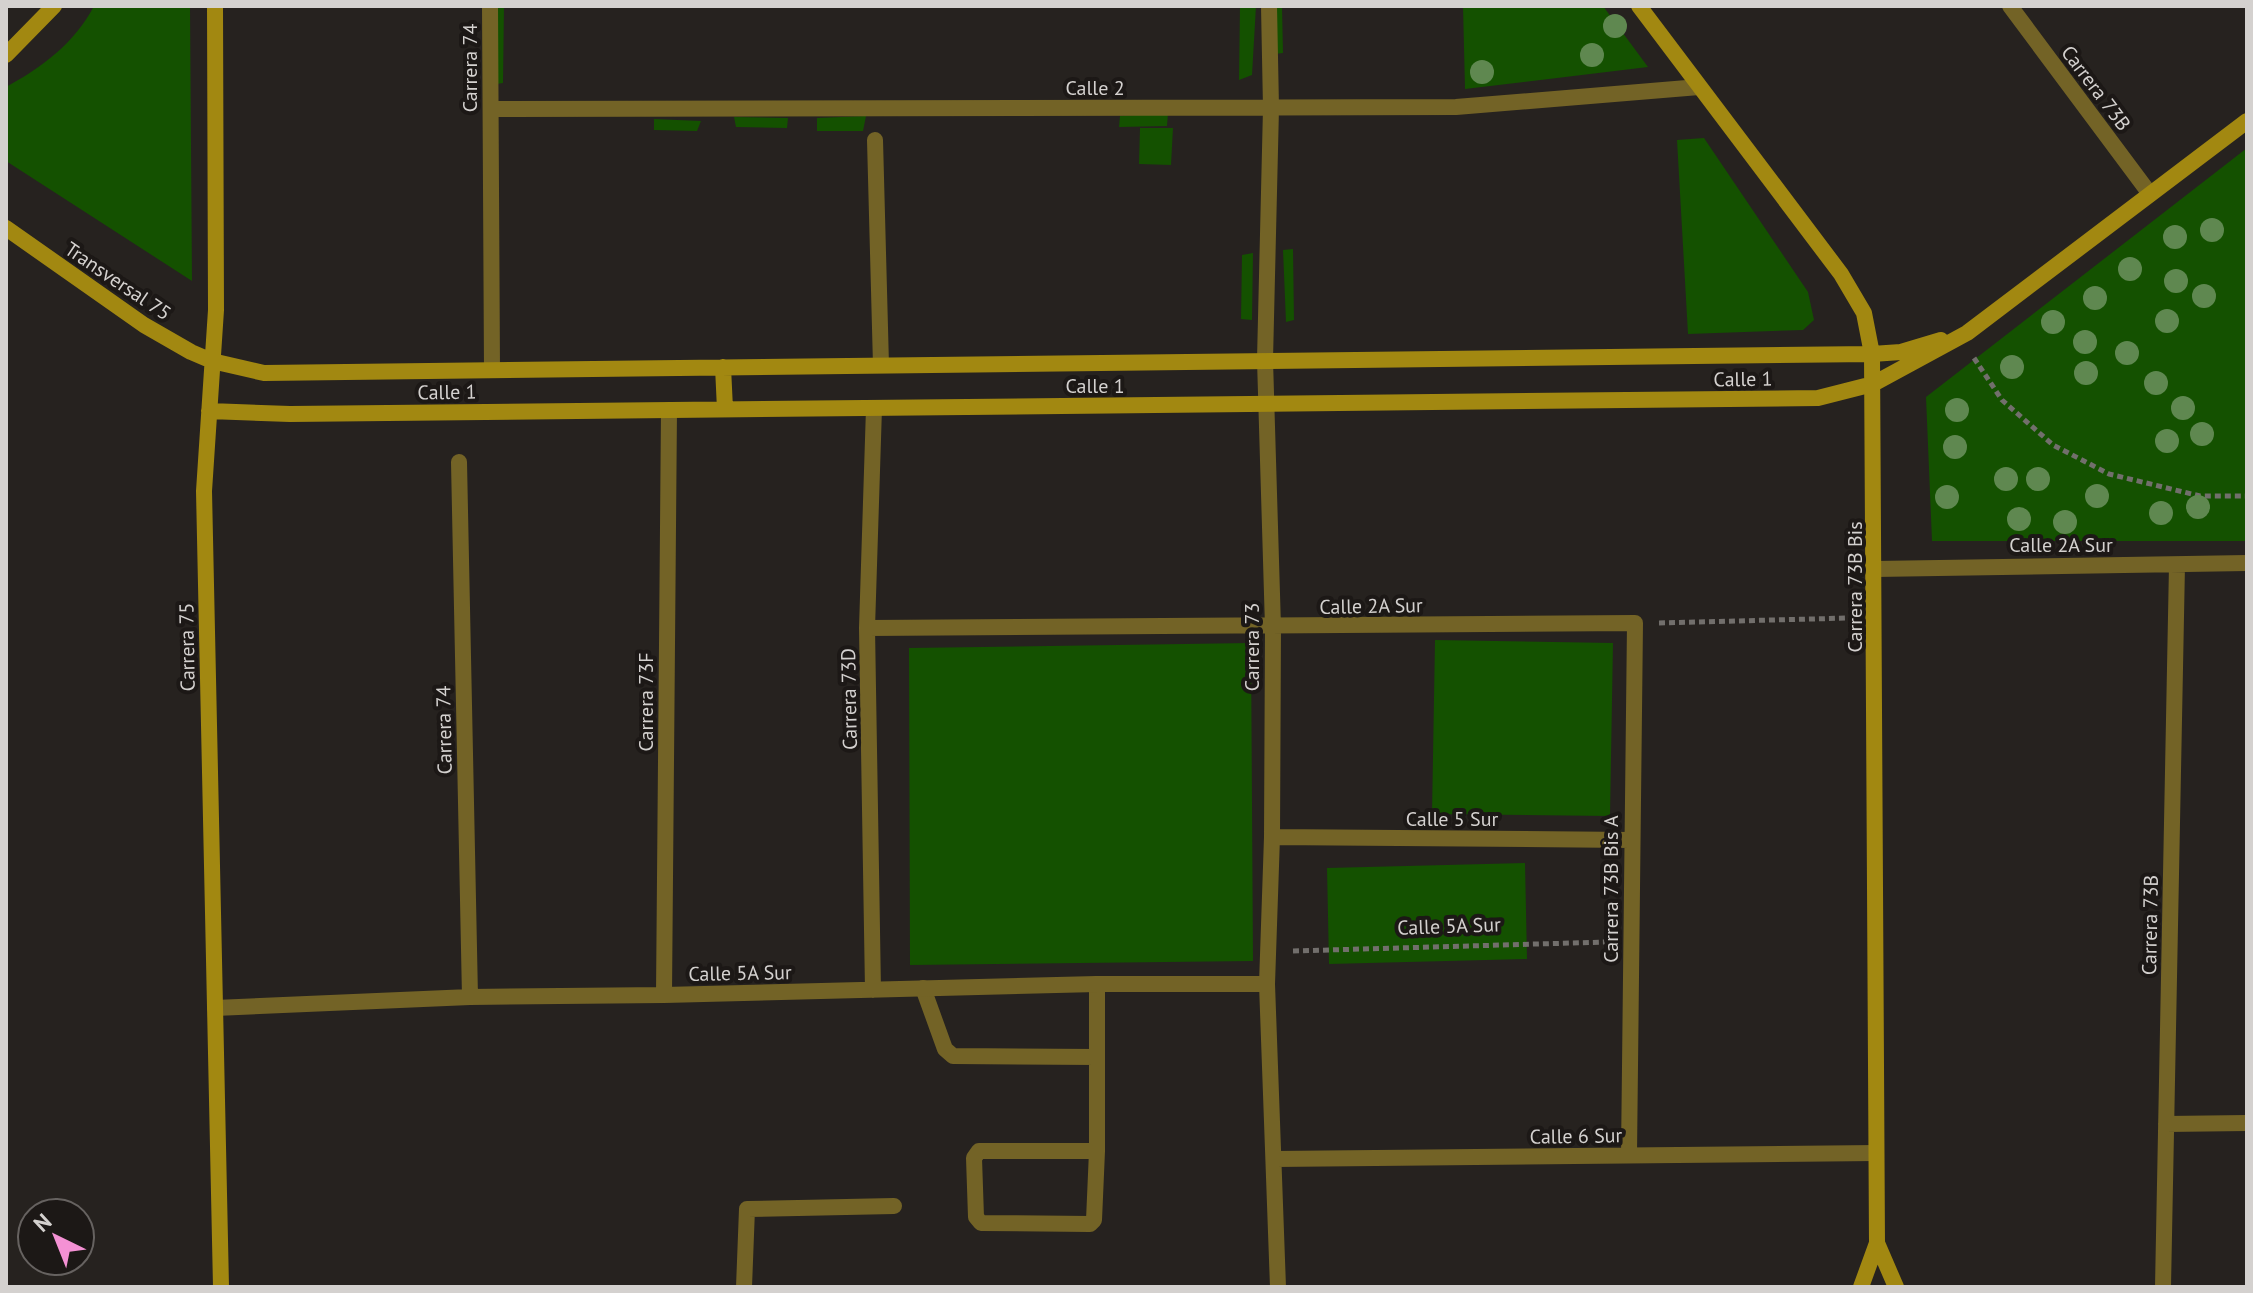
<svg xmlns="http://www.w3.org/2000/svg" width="2253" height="1293" font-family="'PT Sans',sans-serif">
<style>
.green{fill:#145100}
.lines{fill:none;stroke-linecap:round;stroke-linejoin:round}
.path{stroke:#726f6c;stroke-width:5;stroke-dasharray:6 4;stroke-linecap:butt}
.lane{stroke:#736326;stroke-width:16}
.street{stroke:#736326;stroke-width:16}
.secondary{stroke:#a28811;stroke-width:16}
.tree{fill:#5f8850}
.labels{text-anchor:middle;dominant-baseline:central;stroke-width:8;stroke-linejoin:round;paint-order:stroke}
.street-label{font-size:20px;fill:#d4d1cf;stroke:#1c1816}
</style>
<rect width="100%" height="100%" fill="#26221f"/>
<path class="green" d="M94,6H190L192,281L6,161V87C41,68 75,43 94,6Z
M496,6H504L503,83L497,84Z
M1240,6H1256L1252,75L1239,80Z
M1275,6H1282L1283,53L1275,54Z
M1463,6H1603L1648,67L1465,89Z
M1168,113L1167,126L1119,127L1120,116Z
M866,116L863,131H817V118Z
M734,117L788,118L787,128L736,127Z
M654,119L701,121L697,131L654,130Z
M1140,128H1173L1171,165L1139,164Z
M1704,138L1808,292L1814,320L1803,330L1688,334L1677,140Z
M2247,148V541H1932L1926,397Z
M1293,249L1294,320L1286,322L1283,250Z
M1253,253L1252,320L1241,319L1242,255Z
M1435,640L1613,643L1610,816L1432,814Z
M1251,643L1253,961L910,965L909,648Z
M1525,863L1527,959L1329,964L1327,868Z"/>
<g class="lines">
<path class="path" d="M1974,358L2002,400L2053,445L2109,474L2200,496H2247
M1659,623L1849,618
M1293,951L1607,942"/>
<path class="lane" d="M923,988L945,1049L953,1056L1097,1057
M1097,1151H979L974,1158L976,1217L981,1223L1090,1224L1094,1220L1097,1151V984
M744,1287L747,1209L894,1206"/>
<path class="street" d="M490,6L492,369
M1269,6L1271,108L1265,360L1273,627L1272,837L1267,984L1278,1287
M2010,6L2150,194
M491,109L1456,107L1699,87
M875,140L881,365
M459,462L470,997
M1875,569L2247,563
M867,628L1635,623L1629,1155
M1272,837L1631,840
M873,990L867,628L874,408
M664,995L669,410
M215,1008L470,997L664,995L1097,984H1267
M2166,1124L2247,1123
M1275,1159L1876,1153
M2163,1287L2177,565"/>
<path class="secondary" d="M215,6L216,310L204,491L221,1287
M1639,6L1841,274L1864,313L1872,354L1877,1243L1861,1287
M6,55L54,6
M6,228L144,325L191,352L212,361L264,373L1872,354L1901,352L1941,340
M723,367L725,409
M209,411L290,414L1818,398L1873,384L1967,333L2247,121
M1877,1243L1896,1287"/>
</g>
<g class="tree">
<circle cx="1615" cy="26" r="12"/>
<circle cx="1592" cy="55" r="12"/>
<circle cx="1482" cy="72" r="12"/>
<circle cx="2212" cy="230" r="12"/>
<circle cx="2175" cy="237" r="12"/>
<circle cx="2130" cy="269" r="12"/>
<circle cx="2176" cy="281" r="12"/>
<circle cx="2204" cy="296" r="12"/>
<circle cx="2095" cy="298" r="12"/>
<circle cx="2167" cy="321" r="12"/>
<circle cx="2053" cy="322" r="12"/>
<circle cx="2085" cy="342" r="12"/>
<circle cx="2127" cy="353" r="12"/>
<circle cx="2012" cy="367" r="12"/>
<circle cx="2086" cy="373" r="12"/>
<circle cx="2156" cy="383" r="12"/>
<circle cx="2183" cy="408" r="12"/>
<circle cx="1957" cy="410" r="12"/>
<circle cx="2202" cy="434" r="12"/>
<circle cx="2167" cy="441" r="12"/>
<circle cx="1955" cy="447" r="12"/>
<circle cx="2006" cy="479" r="12"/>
<circle cx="2038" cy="479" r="12"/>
<circle cx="2097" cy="496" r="12"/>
<circle cx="1947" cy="497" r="12"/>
<circle cx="2198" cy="507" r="12"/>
<circle cx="2161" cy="513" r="12"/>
<circle cx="2019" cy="519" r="12"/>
<circle cx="2065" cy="522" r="12"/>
</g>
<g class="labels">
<g class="street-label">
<text transform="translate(470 68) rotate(-90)">Carrera 74</text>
<text x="1095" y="88">Calle 2</text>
<text transform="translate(2096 88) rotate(53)">Carrera 73B</text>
<text transform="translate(118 281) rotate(34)">Transversal 75</text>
<text transform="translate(1743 379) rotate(-1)">Calle 1</text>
<text x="1095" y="386">Calle 1</text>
<text transform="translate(447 392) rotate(-1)">Calle 1</text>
<text x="2061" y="545">Calle 2A Sur</text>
<text transform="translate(1855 587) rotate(-90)">Carrera 73B Bis</text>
<text transform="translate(1371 606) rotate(-1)">Calle 2A Sur</text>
<text transform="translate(187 647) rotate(-91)">Carrera 75</text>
<text transform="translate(1252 647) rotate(-90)">Carrera 73</text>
<text transform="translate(849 699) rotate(-91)">Carrera 73D</text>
<text transform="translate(646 702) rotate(-90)">Carrera 73F</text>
<text transform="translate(444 730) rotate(-91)">Carrera 74</text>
<text x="1452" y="819">Calle 5 Sur</text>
<text transform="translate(1611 889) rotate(-90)">Carrera 73B Bis A</text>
<text transform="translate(2150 925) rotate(-89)">Carrera 73B</text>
<text transform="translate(1449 926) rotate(-2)">Calle 5A Sur</text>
<text transform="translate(740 973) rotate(-1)">Calle 5A Sur</text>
<text transform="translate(1576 1136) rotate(-1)">Calle 6 Sur</text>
</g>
</g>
<rect width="2253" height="1293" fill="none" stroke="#d4d1cf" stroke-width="16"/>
<g transform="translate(56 1237) rotate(317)"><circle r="38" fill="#1c1816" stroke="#666260" stroke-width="2"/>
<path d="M0-6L14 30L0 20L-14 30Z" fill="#f491d4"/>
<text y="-12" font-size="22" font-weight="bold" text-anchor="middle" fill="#d4d1cf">N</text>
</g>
</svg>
